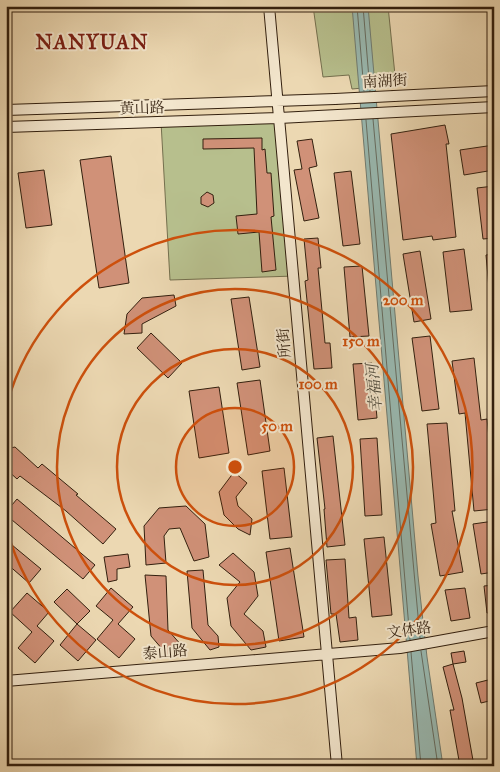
<svg xmlns="http://www.w3.org/2000/svg" width="500" height="772" font-family="'IM FELL Great Primer','Noto Serif SC',serif">
<style>
.green{fill:#b7bf8d;stroke:#746f4e}
.water{fill:#99b9b1;stroke:#707b70}
.lines{fill:none;stroke-linecap:round;stroke-linejoin:round}
.shore{stroke:#666c60;stroke-width:1}
.building{fill:#d09178;stroke:#321f0e}
.secondary-casing{stroke:#321f0e;stroke-width:12}
.secondary{stroke:#f3e6cd;stroke-width:10}
.secondary-bridge-casing{stroke:#321f0e;stroke-width:12;stroke-linecap:butt}
.secondary-bridge{stroke:#f3e6cd;stroke-width:10}
.ring{fill:none;stroke:#cd500c;stroke-width:2.5}
.labels{text-anchor:middle;dominant-baseline:central;stroke-width:4;stroke-linejoin:round;paint-order:stroke}
.street-label{font-size:15px;fill:#321f0e;stroke:#f3e6cd}
.water-label{font-size:16px;font-style:italic;fill:#514d3f;stroke:#f3e6cd}
.district-label{font-size:20px;font-weight:bold;letter-spacing:1px;fill:#7a1f14;stroke:#f3e6cd}
.centre{fill:#cd500c;stroke:#f3e6cd;stroke-width:2.5}
.ring-label{font-size:15px;text-anchor:middle;font-weight:bold;fill:#cd500c;stroke:#f3e6cd;stroke-width:4;stroke-linejoin:round;paint-order:stroke}
</style>
<rect width="100%" height="100%" fill="#ecd8b2"/>
<filter id="stains"><feTurbulence type="fractalNoise" baseFrequency=".004" numOctaves="4"/><feColorMatrix values="0 0 0 0 .2 0 0 0 0 .09 0 0 0 0 .02 0 0 0 .5 -.17"/></filter>
<radialGradient id="worn" r=".72"><stop offset=".6" stop-color="#630" stop-opacity="0"/><stop offset="1" stop-color="#630" stop-opacity=".3"/></radialGradient>
<path class="green" d="M313,6H388L396,85L352,89L349,75L323,77Z
M279,118L295,276L170,280L161,122Z"/>
<path class="water" d="M352,6H368L418,576L427,657L443,766H417Z"/>
<g class="lines">
<path class="shore" d="M357,6L364,91
M363,6L370,91
M373,119L420,638
M366,120L410,640
M421,651L438,766
M411,652L421,766"/>
</g>
<path class="building" d="M445,125L449,144H446L456,237L433,240L432,236L403,240L391,134Z
M262,138V150L265,149L267,173H271L274,216L271,217L276,270L262,272L259,232L238,234L236,216L257,214L254,148L203,149V139Z
M312,139L317,166L309,168L319,218L304,221L294,170L302,169L297,141Z
M494,145V170L464,175L460,150Z
M111,156L129,283L99,288L80,160Z
M44,170L52,225L26,228L18,173Z
M351,171L360,244L343,246L334,173Z
M494,186V238L483,239L477,188Z
M207,192L213,195L214,203L208,207L201,204V197Z
M318,238L321,268H318L325,343H330L332,368L314,369L305,281L308,280L304,239Z
M464,249L472,310L450,312L443,252Z
M420,251L431,319L414,322L403,254Z
M494,254V289H489L486,255Z
M362,266L369,336L350,337L344,267Z
M174,295L176,306L142,324V333L124,334L127,314L142,298Z
M249,297L260,367L242,370L231,299Z
M151,333L182,363L168,378L137,348Z
M430,336L439,409L422,411L412,338Z
M474,358L481,420L487,419L494,486V509L474,511L465,413L459,414L452,361Z
M372,363L377,418L358,420L353,364Z
M260,380L270,451L248,455L237,383Z
M219,387L229,453L199,458L189,391Z
M447,423L455,511H452L463,572L440,576L431,524L436,523L427,424Z
M333,436L345,545L327,547L324,509H325L317,438Z
M377,438L382,515L365,516L360,439Z
M15,447L38,468L42,464L78,494L76,495L116,529L103,544L66,511L20,476L17,479L6,469V449Z
M284,468L292,537L270,539L262,471Z
M234,472L247,483L236,497L238,506L252,519L250,535L238,529L224,515L219,492Z
M17,499L95,565L83,579L6,515V512Z
M186,506L205,524L209,557L194,561L180,528L169,529L164,536L166,563L146,565L144,526L159,508Z
M494,521V572L481,574L473,524Z
M384,537L392,615L372,617L364,539Z
M6,540L41,569L29,583L6,563Z
M290,548L304,637L279,641L266,552Z
M233,553L254,572L258,596L244,614L263,631L266,647L251,650L231,626L227,598L240,582L219,565Z
M128,554L130,567L117,569V580L108,582L104,557Z
M345,559L349,618L356,617L358,640L340,642L336,614H331L326,560Z
M203,570L208,625L218,636L219,647L210,650L192,628L187,571Z
M145,575L166,576L168,630L182,646L169,657L151,636Z
M494,585V612L487,613L484,586Z
M111,588L133,607L118,624L135,639L119,658L97,639L113,620L96,606Z
M465,588L470,618L451,621L445,590Z
M67,589L90,611L77,624L54,602Z
M27,593L49,612L37,626L54,641L35,663L18,648L32,632L10,612Z
M77,624L96,640L78,661L60,645Z
M464,651L466,662L453,664L451,653Z
M453,664L462,698L474,766H460L450,710H454L443,667Z
M488,680L493,700L481,703L476,683Z"/>
<g class="lines">
<g class="secondary-casing">
<path id="secondary" d="M269,6L337,766
M394,96L494,91
M6,110L335,99
M6,127L279,118L494,107
M6,681L400,648L494,631"/>
</g>
<use href="#secondary" class="secondary"/>
<g class="secondary-bridge-casing">
<path id="secondary-bridge" d="M335,99L394,96"/>
</g>
<use href="#secondary-bridge" class="secondary-bridge"/>
</g>
<circle cx="235" cy="467" r="59" fill="#cd500c" fill-opacity=".12"/>
<g class="ring">
<circle cx="235" cy="467" r="59"/>
<circle cx="235" cy="467" r="118"/>
<circle cx="235" cy="467" r="178"/>
<path d="M7 404A237 237 0 1 1 7 530"/>
</g>
<g class="labels">
<g class="street-label">
<text transform="translate(385 81) rotate(-3)">南湖街</text>
<text transform="translate(142 108) rotate(-2)">黄山路</text>
<text transform="translate(284 343) rotate(-95)">所街</text>
<text transform="translate(409 630) rotate(-8)">文体路</text>
<text transform="translate(165 652) rotate(-5)">泰山路</text>
</g>
<g class="water-label">
<text transform="translate(374 388) rotate(-95)">幸福河</text>
</g>
<g class="district-label">
<text x="92" y="42">NANYUAN</text>
</g>
</g>
<circle cx="235" cy="467" r="8" class="centre"/>
<g class="ring-label">
<text x="403" y="305">200 m</text>
<text x="361" y="346">150 m</text>
<text x="318" y="389">100 m</text>
<text x="277" y="431">50 m</text>
</g>
<rect width="500" height="772" fill="none" stroke="#ecd8b2" stroke-width="25"/>
<rect x="8" y="8" width="485" height="757" fill="none" stroke="#321f0e" stroke-width="2.5"/>
<rect x="12" y="12" width="475" height="747" fill="none" stroke="#321f0e"/>
<rect width="100%" height="100%" filter="url(#stains)"/>
<rect width="100%" height="100%" fill="url(#worn)"/>
</svg>
